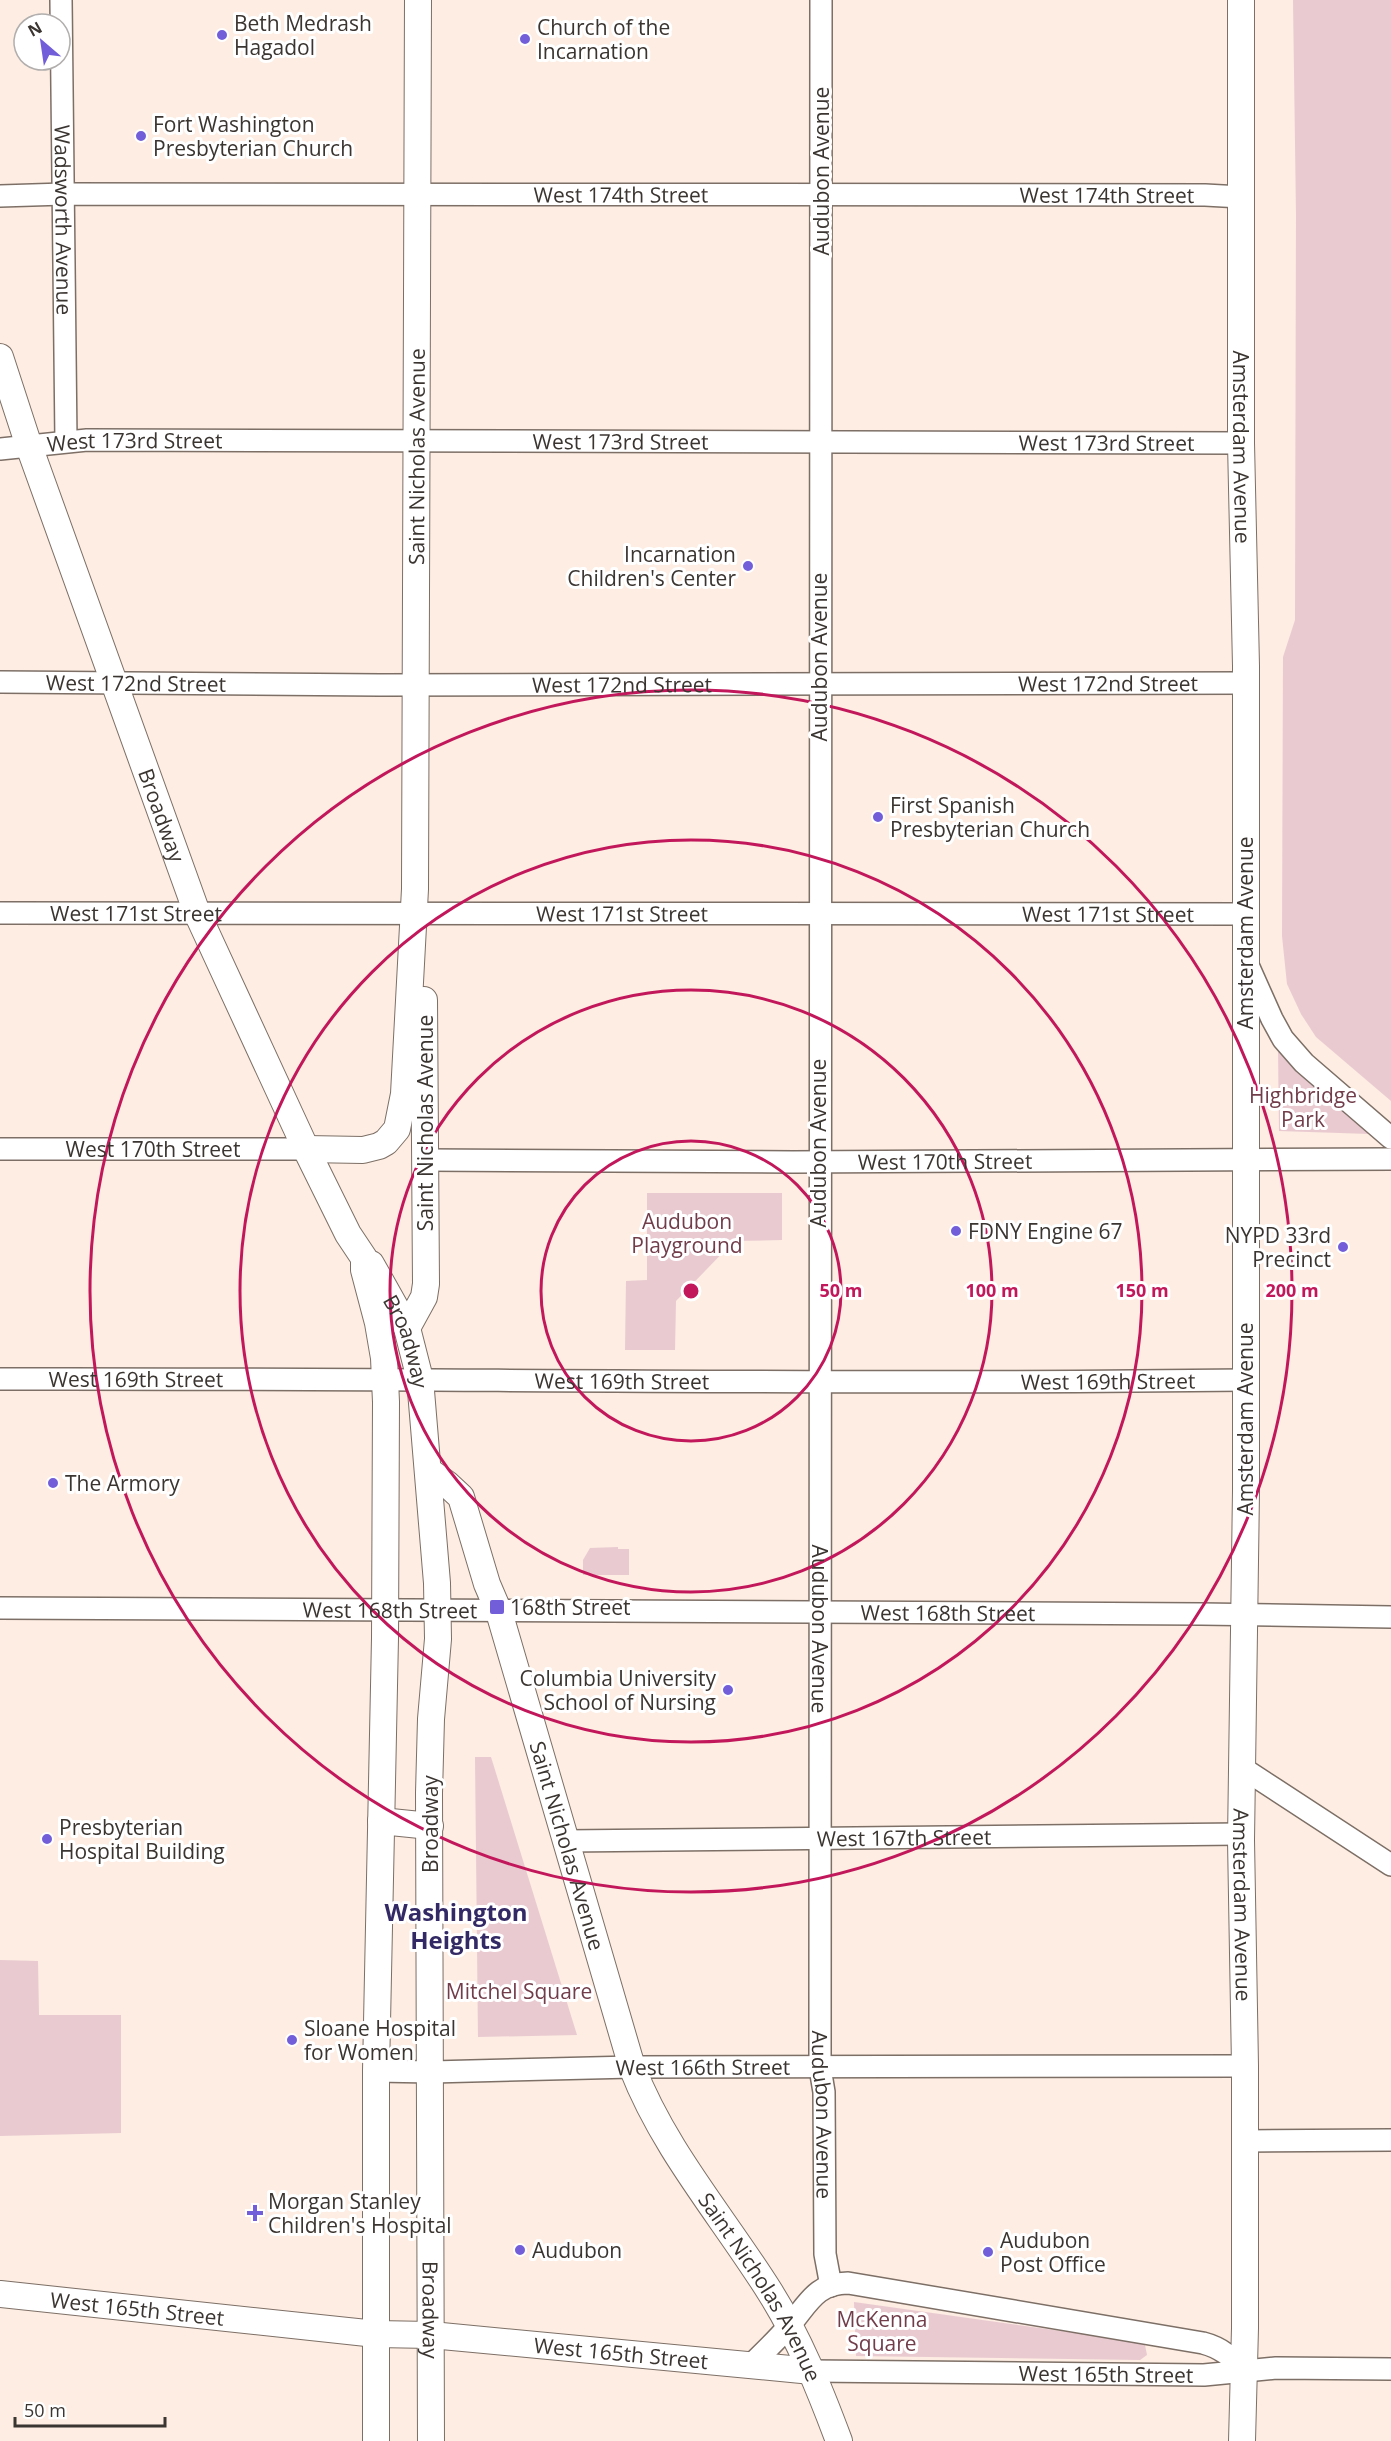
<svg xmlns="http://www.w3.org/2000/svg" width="1391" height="2441" font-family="'Open Sans',sans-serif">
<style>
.green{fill:#e9cad1}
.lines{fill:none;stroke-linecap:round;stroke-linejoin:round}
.minor-casing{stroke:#7d6f66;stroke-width:24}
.major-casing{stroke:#7d6f66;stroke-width:28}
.minor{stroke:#fff;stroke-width:21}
.major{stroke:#fff;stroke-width:26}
.ring{fill:none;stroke:#c2185b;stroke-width:3}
.poi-dot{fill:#725ed8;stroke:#fff;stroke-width:2}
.labels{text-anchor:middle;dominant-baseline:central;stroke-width:6;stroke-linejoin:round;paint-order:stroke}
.poi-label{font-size:21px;fill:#3b3531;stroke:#fff;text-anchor:start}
.street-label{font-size:21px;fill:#3b3531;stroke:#fff}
.park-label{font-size:21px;fill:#723d4b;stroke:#fff}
.quarter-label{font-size:24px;font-weight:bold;fill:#332a65;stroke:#fff}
.centre{fill:#c2185b;stroke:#fff;stroke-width:3}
.ring-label{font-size:18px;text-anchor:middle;font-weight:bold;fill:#c2185b;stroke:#fff;stroke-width:6;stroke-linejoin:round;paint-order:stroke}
</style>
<rect width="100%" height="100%" fill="#fdede2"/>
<path class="green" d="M1293,0H1391V1101L1316,1037L1301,1014L1287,984L1282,936L1283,657L1295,620L1296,214Z
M1278,1049L1370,1134L1279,1131Z
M647,1193H782V1240L734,1241L676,1301L675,1350H625L626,1281L647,1280Z
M618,1547V1549H629V1575H583V1560L590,1548Z
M475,1757H491L577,2035L478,2037Z
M0,1960L38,1961L39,2015H121V2133L0,2136Z
M854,2302L1133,2341L1145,2345L1147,2355L1140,2360L856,2356Z"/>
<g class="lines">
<g class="minor-casing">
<g id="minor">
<path id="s1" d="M61,0L66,441"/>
<path id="s2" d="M821,0C820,689 819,1378 820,2068L824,2092L825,2254L831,2286"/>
<path id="s3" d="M0,196L64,194L1205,195L1241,197"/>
<path id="s4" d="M0,449L87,440L1241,443"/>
<path id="s5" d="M0,682L380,685L1245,683"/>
<path id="s6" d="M0,913L1245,914"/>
<path d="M1247,963L1272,1019L1283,1039L1304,1063L1391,1138"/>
<path id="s7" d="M0,1149H306"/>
<path id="s8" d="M426,1160L793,1162L1391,1159"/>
<path id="s9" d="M0,1379C415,1378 830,1385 1245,1380"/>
<path id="s10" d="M0,1608L1201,1614L1391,1617"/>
<path d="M1244,1769L1391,1865"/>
<path id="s11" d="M566,1841L1241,1834"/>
<path id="s12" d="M376,2071L432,2072L632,2067L1245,2066"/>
<path d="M1245,2141L1391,2140"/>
<path d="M751,2365C763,2353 776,2341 787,2328C807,2307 814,2283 848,2283L1203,2343C1222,2348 1231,2357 1245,2371"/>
<path id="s13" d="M812,2371L1204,2375L1276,2368L1391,2369"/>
</g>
</g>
<g class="major-casing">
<g id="major">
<path id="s14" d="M1241,0V443L1246,666V1491L1241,1840L1245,2066V2328L1242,2441"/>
<path id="s15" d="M0,357L29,446L197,913L306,1149L348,1234L364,1258V1270L378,1323L384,1358L386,1402L385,1638L376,2071V2441"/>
<path id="s16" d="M306,1149L363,1150L379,1146L386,1142L397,1129L404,1094L415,889L418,0"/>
<path id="s17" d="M371,1264L407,1328L420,1379L437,1583L438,1639L431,1719L429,1793L431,2441"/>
<path d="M407,1328L424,1297L426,1284L424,1000"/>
<path id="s18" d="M429,1471L447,1484L461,1497L487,1584L499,1612L632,2067C664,2150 723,2217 770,2292C799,2338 820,2390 839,2441"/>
<path d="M381,1821L430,1826"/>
<path id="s19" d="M0,2294L376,2334L431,2335L812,2371"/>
</g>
</g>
<use href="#minor" class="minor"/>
<use href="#major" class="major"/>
</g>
<g class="ring">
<circle cx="691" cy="1291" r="150"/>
<circle cx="691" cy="1291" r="301"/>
<circle cx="691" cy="1291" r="451"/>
<circle cx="691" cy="1291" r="601"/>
</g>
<g class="poi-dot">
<circle cx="222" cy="35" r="6"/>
<circle cx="525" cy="39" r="6"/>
<circle cx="141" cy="136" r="6"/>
<circle cx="748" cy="566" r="6"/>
<circle cx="878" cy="817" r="6"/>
<circle cx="956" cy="1231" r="6"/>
<circle cx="1343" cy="1247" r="6"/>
<circle cx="53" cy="1483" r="6"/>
<rect x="489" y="1599" width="16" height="16" rx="3"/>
<circle cx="728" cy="1690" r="6"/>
<circle cx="47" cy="1839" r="6"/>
<circle cx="292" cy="2040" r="6"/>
<path d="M252 2204h6v6h6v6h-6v6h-6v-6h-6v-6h6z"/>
<circle cx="520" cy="2250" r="6"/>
<circle cx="988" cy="2252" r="6"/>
</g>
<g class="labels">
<g class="poi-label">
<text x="234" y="23">Beth Medrash<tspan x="234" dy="24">Hagadol</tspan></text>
<text x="537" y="27">Church of the<tspan x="537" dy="24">Incarnation</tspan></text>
<text x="153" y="124">Fort Washington<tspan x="153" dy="24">Presbyterian Church</tspan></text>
<text x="736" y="554" text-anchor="end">Incarnation<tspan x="736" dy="24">Children's Center</tspan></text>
<text x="890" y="805">First Spanish<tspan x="890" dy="24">Presbyterian Church</tspan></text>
<text x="968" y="1231">FDNY Engine 67</text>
<text x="1331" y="1235" text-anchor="end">NYPD 33rd<tspan x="1331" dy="24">Precinct</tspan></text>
<text x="65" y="1483">The Armory</text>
<text x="510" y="1607">168th Street</text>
<text x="716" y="1678" text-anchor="end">Columbia University<tspan x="716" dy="24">School of Nursing</tspan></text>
<text x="59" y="1827">Presbyterian<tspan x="59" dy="24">Hospital Building</tspan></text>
<text x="304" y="2028">Sloane Hospital<tspan x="304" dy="24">for Women</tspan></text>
<text x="268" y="2201">Morgan Stanley<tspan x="268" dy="24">Children's Hospital</tspan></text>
<text x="1000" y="2240">Audubon<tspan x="1000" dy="24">Post Office</tspan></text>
<text x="532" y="2250">Audubon</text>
</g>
<g class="street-label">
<text transform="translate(821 171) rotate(-90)">Audubon Avenue</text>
<text stroke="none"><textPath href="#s3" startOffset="621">West 174th Street</textPath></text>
<text stroke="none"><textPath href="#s3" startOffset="1107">West 174th Street</textPath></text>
<text stroke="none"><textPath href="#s1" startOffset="220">Wadsworth Avenue</textPath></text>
<text stroke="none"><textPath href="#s4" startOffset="621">West 173rd Street</textPath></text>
<text stroke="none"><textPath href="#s4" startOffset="135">West 173rd Street</textPath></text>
<text stroke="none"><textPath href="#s4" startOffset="1107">West 173rd Street</textPath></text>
<text stroke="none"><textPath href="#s14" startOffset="447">Amsterdam Avenue</textPath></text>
<text stroke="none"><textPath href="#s16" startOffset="772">Saint Nicholas Avenue</textPath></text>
<text transform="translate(819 657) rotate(-90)">Audubon Avenue</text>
<text stroke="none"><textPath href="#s5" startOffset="136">West 172nd Street</textPath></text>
<text stroke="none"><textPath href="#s5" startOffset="1108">West 172nd Street</textPath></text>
<text stroke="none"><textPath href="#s5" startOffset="622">West 172nd Street</textPath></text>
<text stroke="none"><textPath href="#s15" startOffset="486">Broadway</textPath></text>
<text stroke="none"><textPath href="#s6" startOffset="136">West 171st Street</textPath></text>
<text stroke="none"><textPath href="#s6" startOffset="622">West 171st Street</textPath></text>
<text stroke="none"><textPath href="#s6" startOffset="1108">West 171st Street</textPath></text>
<text transform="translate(1245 933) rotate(-90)">Amsterdam Avenue</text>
<text transform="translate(425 1123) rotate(-90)">Saint Nicholas Avenue</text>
<text transform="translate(818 1143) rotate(-90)">Audubon Avenue</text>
<text stroke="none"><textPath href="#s7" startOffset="153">West 170th Street</textPath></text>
<text stroke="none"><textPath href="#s8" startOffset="519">West 170th Street</textPath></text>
<text stroke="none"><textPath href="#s17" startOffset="86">Broadway</textPath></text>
<text stroke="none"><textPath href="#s9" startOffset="136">West 169th Street</textPath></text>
<text stroke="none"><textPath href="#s9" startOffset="1108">West 169th Street</textPath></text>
<text stroke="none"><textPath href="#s9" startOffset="622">West 169th Street</textPath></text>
<text transform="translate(1245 1419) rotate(-90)">Amsterdam Avenue</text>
<text stroke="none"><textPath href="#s10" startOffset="390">West 168th Street</textPath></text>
<text stroke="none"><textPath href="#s10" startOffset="948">West 168th Street</textPath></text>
<text stroke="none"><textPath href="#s2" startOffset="1629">Audubon Avenue</textPath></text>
<text transform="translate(430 1824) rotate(-90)">Broadway</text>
<text stroke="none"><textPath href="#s11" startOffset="338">West 167th Street</textPath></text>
<text stroke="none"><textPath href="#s18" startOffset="406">Saint Nicholas Avenue</textPath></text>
<text stroke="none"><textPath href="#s14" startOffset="1905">Amsterdam Avenue</textPath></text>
<text stroke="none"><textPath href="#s12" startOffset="327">West 166th Street</textPath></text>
<text stroke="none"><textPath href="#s2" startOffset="2115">Audubon Avenue</textPath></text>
<text stroke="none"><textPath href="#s18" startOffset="892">Saint Nicholas Avenue</textPath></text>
<text stroke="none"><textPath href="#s19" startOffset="138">West 165th Street</textPath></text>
<text stroke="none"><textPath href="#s17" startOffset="1058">Broadway</textPath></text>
<text stroke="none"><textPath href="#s19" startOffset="624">West 165th Street</textPath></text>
<text stroke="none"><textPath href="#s13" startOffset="294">West 165th Street</textPath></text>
</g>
<g class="park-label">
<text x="1303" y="1095">Highbridge<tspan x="1303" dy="24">Park</tspan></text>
<text x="687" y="1221">Audubon<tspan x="687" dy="24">Playground</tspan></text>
<text x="519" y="1991">Mitchel Square</text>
<text x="882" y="2319">McKenna<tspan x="882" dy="24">Square</tspan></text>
</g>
<g class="quarter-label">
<text x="456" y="1911">Washington<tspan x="456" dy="28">Heights</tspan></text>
</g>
</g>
<circle cx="691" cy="1291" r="9" class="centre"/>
<g class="ring-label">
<text x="841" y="1297">50 m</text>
<text x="992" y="1297">100 m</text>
<text x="1142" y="1297">150 m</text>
<text x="1292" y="1297">200 m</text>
</g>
<g transform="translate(42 42) rotate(331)"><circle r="28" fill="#ffffff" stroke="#b1aead" stroke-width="1.5"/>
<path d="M0-4.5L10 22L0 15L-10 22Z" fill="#725ed8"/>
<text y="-9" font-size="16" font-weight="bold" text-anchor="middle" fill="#3b3531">N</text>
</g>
<path d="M15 2417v9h150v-9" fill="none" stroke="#3b3531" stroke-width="3"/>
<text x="24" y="2417" font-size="18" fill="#3b3531" stroke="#ffffff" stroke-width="4.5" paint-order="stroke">50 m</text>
</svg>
